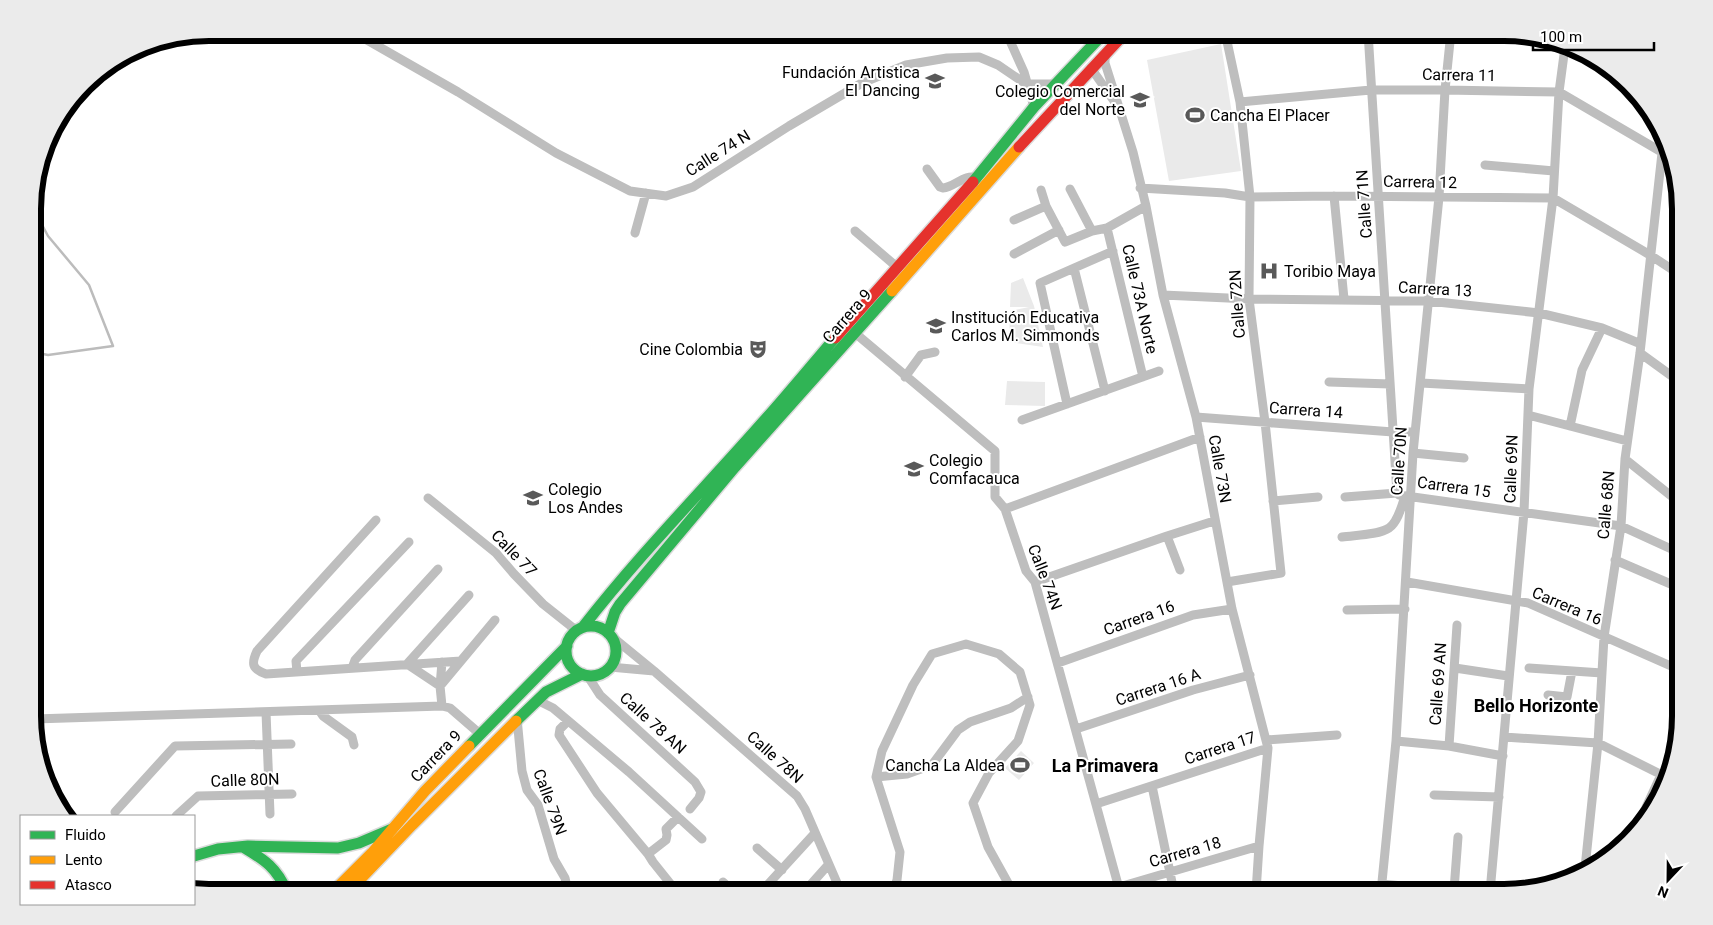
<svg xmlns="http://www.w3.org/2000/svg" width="1713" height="925" font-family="Roboto,sans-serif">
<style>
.green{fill:#eaeaea}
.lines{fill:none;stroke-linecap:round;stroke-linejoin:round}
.stream{stroke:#bcbcbc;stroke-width:2.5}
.fast-casing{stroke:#dbdbdb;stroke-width:14}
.slow-casing{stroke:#dbdbdb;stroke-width:14}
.jam-casing{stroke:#dbdbdb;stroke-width:14}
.street{stroke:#bebebe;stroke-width:9}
.fast{stroke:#30b455;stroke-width:11}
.slow{stroke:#ff9f0a;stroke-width:11}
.jam{stroke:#e5322d;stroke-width:11}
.labels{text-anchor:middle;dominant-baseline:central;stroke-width:4;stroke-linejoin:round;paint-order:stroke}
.poi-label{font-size:16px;fill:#000;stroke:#fff;text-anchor:start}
.street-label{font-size:16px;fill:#000;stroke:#fff}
.neighbourhood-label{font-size:18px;font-weight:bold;fill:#000;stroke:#fff}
.rim{fill:none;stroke:#000;stroke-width:6}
</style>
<rect width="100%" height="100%" fill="#fff"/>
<path class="green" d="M1221,44L1241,171L1169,181L1147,60Z
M1023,278L1034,306L1043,347L1009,342L1010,311L1029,307H1010L1011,283Z
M1007,381L1045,382V406L1005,405Z
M1021,751L1034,763L1019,780L1005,768Z"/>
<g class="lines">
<path class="stream" d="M33,208L48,236L89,285L113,346L48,355L33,352"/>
<g class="fast-casing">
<path id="fast" d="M973,182L1034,107L1105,32
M566 651a25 25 0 1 1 50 0a25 25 0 1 1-50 0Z
M583,627C639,555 703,490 763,422C788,394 811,366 835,338
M608,633L615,612L620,604L735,467L892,291
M516,721L546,692L582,674
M469,746L567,646
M243,847C265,860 277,868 287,892
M194,856L218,849L248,846L338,848L359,843L392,829"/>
</g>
<g class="slow-casing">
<path id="slow" d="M892,291L1019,147
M333,892L372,853L425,791L469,746
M348,892L412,825L516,721"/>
</g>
<g class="jam-casing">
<path id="jam" d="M1019,147L1126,32
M835,338L973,182"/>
</g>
<path class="street" d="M353,32L458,92L556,153L630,191L666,196L693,187L789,126L862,83L906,65L947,58L979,57L998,65L1026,84H1054
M1006,32L1024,72L1034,107
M1225,32L1240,102L1250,197L1249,299L1265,422L1281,573L1227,582
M1368,32L1397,493
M1228,40L1314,32
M1105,55V63L1133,152L1146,206L1163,295L1196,417L1232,609L1268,748L1259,846L1256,892
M1091,68L1114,101
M1240,102L1371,90H1445L1559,92L1665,154
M1485,165L1554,171
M927,169L940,187L943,188C955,187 965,173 977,178
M1140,188L1225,193L1250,197L1334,196L1553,198L1650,255L1679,274
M1070,189L1092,231
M1041,190L1046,206L1065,242L1092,231L1107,228L1146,206
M1334,196L1344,299
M1014,220L1046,206
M1107,228L1143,377
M855,231L897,267
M635,233L646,193
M1014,254L1059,230
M1074,268L1105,391
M1163,295L1249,299L1428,301L1539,313L1602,328L1641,344
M855,333L995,451V497L1005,509L1026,571L1035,582L1120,892
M1640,353L1680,382
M905,377L921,355L935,352
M1329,382L1390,384
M1421,383L1529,389
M1067,404L1040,283L1113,251
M1528,415L1627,441
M1196,417L1393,432H1415
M1022,420L1159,371
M1570,426L1582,370L1602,328
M1413,453L1464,458
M1625,459L1680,503
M1345,497L1397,493L1399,495L1621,526L1680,553
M428,498L496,553L514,574L543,604L577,631
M1273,501L1318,497
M1005,509L1200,437
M376,520L257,651C251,664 252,669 266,674L461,661
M1167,536L1180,570
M1342,537C1355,535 1379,535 1389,528C1398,522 1402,505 1405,496
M1615,560L1680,588
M1035,582L1167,536L1214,521
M1407,582L1528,603L1680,670
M1347,610L1405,609
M610,635L654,671L797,796L805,809L841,892
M1058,663L1193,615L1232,609
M610,667L654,671
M352,668L355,660L438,569
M1455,668L1508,676
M1529,668L1602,673
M297,672L296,661L409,542
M587,675L600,695L695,782L701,792L699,798L690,809
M440,686L407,664L469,595
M440,686L495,620
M1548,695L1567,697L1572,671
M537,700L553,708L629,772L702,839
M442,706L440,686L442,662
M319,710L323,716L352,737L354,745
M266,712L270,814
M517,718L522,771L527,790L538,805L554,859L565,878L568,892
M34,719L442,706L450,708L480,734
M568,721L560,729L559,735L597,793L648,854
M1076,729L1193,690L1250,675
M1504,737L1598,743L1666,777
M1266,740L1337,735
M1396,741L1449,746L1503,756
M1449,746L1457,625
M876,777L907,774L932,765L958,730L970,722L1011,708L1028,697
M1152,786L1174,892
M1434,795L1499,797
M1096,804L1268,748
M115,812L175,746L291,744
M176,816L198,796L292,794
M1642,816L1661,775
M757,848L782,870
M1585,868L1598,743L1604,637L1621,526L1625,459L1640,353L1663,144
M723,882L734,892
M1381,884L1470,892
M1119,887L1259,846
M1454,890L1458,837
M677,892L653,862L648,854L666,840L667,835L666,829L678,817
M761,892L815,833
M804,892L829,864
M893,892L897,880L900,852L876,777L882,751L913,685L932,654L966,644L999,654L1020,672L1030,705L1018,741L989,773L973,803L988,847L1013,892
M1381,892L1396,741L1413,453L1439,197L1445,90L1451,32
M1490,892L1524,512L1529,389L1553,198L1559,92L1565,47"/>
<use href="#fast" class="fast"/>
<use href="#slow" class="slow"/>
<use href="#jam" class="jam"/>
</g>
<defs>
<g id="school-bare" transform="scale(1.5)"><path d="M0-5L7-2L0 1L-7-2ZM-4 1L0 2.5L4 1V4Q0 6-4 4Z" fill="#595959" stroke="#fff" stroke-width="2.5" paint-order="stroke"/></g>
<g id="stadium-bare" transform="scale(1.5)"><path d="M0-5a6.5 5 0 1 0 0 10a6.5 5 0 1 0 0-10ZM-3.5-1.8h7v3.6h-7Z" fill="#595959" stroke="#fff" stroke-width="2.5" paint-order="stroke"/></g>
<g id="hospital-bare" transform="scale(1.5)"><path d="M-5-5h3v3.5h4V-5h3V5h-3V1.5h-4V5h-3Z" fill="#595959" stroke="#fff" stroke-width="2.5" paint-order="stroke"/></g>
<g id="theatre-bare" transform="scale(1.5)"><path d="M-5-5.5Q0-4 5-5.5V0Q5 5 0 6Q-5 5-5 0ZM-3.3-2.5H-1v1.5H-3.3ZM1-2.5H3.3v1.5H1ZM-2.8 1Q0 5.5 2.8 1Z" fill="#595959" stroke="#fff" stroke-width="2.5" paint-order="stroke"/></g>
</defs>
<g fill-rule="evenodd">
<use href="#school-bare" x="935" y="81"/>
<use href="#school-bare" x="1140" y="100"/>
<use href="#stadium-bare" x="1195" y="115"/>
<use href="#hospital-bare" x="1269" y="271"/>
<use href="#school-bare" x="936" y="326"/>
<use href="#theatre-bare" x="758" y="349"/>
<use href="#school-bare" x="914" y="469"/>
<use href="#school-bare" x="533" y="498"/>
<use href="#stadium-bare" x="1020" y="765"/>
</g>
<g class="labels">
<g class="poi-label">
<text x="920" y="72" text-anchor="end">Fundación Artistica<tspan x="920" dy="18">El Dancing</tspan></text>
<text x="1125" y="91" text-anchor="end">Colegio Comercial<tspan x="1125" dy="18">del Norte</tspan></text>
<text x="1210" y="115">Cancha El Placer</text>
<text x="1284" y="271">Toribio Maya</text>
<text x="951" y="317">Institución Educativa<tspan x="951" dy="18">Carlos M. Simmonds</tspan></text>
<text x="743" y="349" text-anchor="end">Cine Colombia</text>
<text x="929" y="460">Colegio<tspan x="929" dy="18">Comfacauca</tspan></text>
<text x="548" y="489">Colegio<tspan x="548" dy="18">Los Andes</tspan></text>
<text x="1005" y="765" text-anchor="end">Cancha La Aldea</text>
</g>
<g class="street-label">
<text transform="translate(1459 75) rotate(1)">Carrera 11</text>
<text transform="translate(718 153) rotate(-32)">Calle 74 N</text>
<text transform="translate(1420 182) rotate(1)">Carrera 12</text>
<text transform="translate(1364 204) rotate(-94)">Calle 71N</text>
<text transform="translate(1435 289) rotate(3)">Carrera 13</text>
<text transform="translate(1140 299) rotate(77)">Calle 73A Norte</text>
<text transform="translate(1237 304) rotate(-94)">Calle 72N</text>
<text transform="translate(847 316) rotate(-49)">Carrera 9</text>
<text transform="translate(1306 410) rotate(4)">Carrera 14</text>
<text transform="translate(1399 461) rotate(-86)">Calle 70N</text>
<text transform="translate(1220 469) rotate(80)">Calle 73N</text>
<text transform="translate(1511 469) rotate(-88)">Calle 69N</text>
<text transform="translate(1454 487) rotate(8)">Carrera 15</text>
<text transform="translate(1606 505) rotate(-85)">Calle 68N</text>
<text transform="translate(514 553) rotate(46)">Calle 77</text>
<text transform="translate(1045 577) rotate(69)">Calle 74N</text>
<text transform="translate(1567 606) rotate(23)">Carrera 16</text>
<text transform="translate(1139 618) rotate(-20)">Carrera 16</text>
<text transform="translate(1438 684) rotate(-86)">Calle 69 AN</text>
<text transform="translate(1158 687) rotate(-18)">Carrera 16 A</text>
<text transform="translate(653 723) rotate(42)">Calle 78 AN</text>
<text transform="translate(1220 748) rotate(-18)">Carrera 17</text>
<text transform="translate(436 756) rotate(-46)">Carrera 9</text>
<text transform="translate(775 757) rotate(42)">Calle 78N</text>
<text transform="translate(245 780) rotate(-2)">Calle 80N</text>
<text transform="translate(550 802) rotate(70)">Calle 79N</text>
<text transform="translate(1185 852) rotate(-16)">Carrera 18</text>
</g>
<g class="neighbourhood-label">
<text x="1536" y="705">Bello Horizonte</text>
<text x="1105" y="765">La Primavera</text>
</g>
</g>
<path d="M0 0H1713V925H0ZM209 41H1504A168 168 0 0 1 1672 209V716A168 168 0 0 1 1504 884H209A168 168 0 0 1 41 716V209A168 168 0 0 1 209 41Z" fill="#ebebeb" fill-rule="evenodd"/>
<path class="rim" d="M209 41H1504A168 168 0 0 1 1672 209V716A168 168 0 0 1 1504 884H209A168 168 0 0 1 41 716V209A168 168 0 0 1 209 41Z"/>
<rect x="20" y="815" width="175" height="90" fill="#ffffff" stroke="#999999"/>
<rect x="30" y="831" width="25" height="8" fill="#30b455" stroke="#999999"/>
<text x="65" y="840" font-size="15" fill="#000000">Fluido</text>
<rect x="30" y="856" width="25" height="8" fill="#ff9f0a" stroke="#999999"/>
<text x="65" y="865" font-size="15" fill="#000000">Lento</text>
<rect x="30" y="881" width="25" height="8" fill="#e5322d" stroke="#999999"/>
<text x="65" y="890" font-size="15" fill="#000000">Atasco</text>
<g transform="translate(1668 880) rotate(202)" stroke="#ffffff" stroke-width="4" paint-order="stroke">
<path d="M0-4L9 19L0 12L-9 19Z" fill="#000000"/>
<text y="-8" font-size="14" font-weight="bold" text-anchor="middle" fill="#000000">N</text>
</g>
<path d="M1533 42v8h121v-8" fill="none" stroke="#000000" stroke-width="2.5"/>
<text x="1540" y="42" font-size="15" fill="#000000" stroke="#ffffff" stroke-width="4" paint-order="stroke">100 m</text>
</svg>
